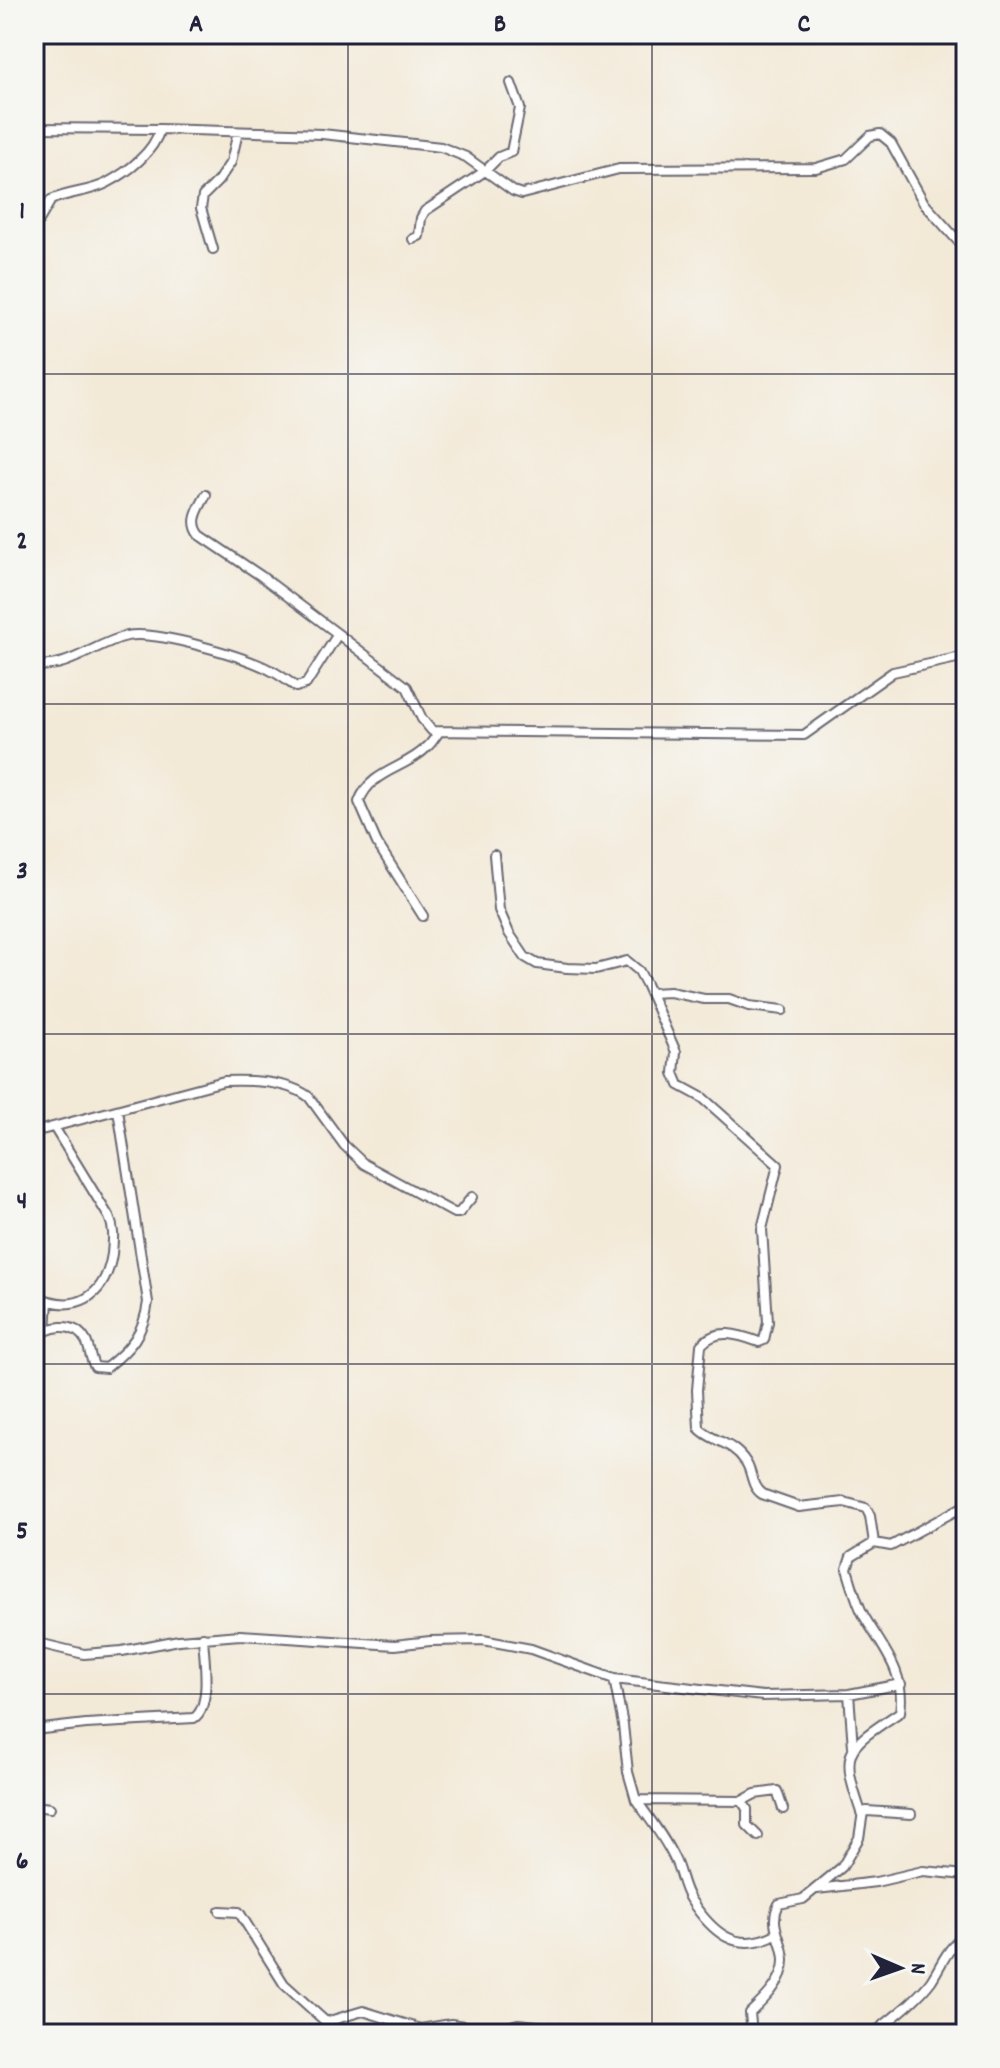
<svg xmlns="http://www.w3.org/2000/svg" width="1000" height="2068" font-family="Dekko,sans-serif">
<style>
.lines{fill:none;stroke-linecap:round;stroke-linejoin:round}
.minor-casing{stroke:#6b6872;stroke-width:12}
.minor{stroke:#fff;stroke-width:8}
.grid{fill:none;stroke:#22223b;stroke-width:2;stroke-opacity:0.55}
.neatline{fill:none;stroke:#22223b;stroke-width:3}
.grid-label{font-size:26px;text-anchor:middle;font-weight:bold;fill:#22223b}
</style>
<rect width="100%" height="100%" fill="#f6f6f2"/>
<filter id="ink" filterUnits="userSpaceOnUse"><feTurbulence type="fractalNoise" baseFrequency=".0125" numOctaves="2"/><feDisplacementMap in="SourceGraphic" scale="16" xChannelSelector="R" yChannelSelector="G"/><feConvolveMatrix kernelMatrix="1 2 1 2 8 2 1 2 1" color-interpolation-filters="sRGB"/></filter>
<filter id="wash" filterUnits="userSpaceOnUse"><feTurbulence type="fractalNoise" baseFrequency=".006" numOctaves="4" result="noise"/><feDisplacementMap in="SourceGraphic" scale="32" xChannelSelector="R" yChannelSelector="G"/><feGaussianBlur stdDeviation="1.8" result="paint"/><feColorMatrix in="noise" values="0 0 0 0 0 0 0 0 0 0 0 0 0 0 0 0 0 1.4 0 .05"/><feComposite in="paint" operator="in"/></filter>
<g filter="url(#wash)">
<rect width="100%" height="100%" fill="#f3e9d7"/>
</g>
<g filter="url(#ink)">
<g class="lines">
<g class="minor-casing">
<path id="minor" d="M34,128L160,129C154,152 128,172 107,183C90,192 68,192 51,200L34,229
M160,129L322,134L441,147L466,157L513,191L522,194L619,169L816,168L846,159L870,136L880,134L891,143L924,203L966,250
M413,239L419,236L421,218L425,211L485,171L499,157L511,152L520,108L511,83
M213,249L201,208L203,196L218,181L231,162L238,132
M206,495C199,509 189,521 200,535L261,576L338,634
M34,665C68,670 95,643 127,636C156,630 243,656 270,670C279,674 288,681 296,687L306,684L338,634L407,687L422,719L432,731L804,735L893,672L966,656
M494,855L499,910L509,933L525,957L537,964L567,968L596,969L627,961L639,971L646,984L676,1052L674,1073L679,1085L703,1098L778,1165L762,1229L768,1322L764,1340L759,1342C739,1335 717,1327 701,1345L697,1390L699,1428C710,1441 732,1441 745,1461C753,1471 750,1486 762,1494L799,1507L844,1502L866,1508L870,1516L874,1543L891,1546L966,1505
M423,916L377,843L359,802C370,770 406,769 427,747C432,743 435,737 439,732
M650,993L670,992L704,999H729L749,1006L783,1010
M34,1132L224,1081C249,1080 288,1081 309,1097L344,1145L364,1164L454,1213H459L472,1197
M34,1295C75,1315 105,1298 112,1254C113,1240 115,1230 109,1217L54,1127
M46,1329L48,1302
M34,1340C48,1325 74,1320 86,1341C90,1349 90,1359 95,1367L106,1368C130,1349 144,1333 148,1302L118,1110
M34,1642L84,1654L122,1651L179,1640L240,1635L395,1645L430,1641L483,1640L531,1649L614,1679L763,1696L849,1694L901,1684
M614,1679L623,1725L628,1772L636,1800L742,1801L747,1809V1825L758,1836
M849,1694L853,1747
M34,1730L86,1724L194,1718C212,1706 204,1658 203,1637
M636,1800C650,1819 664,1837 674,1858C681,1871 682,1887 690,1899C712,1932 736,1955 776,1934
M742,1801L755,1794L777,1791L783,1809
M34,1806L50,1808
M862,1815C839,1749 845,1749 900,1712C906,1672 883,1649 864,1616C856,1602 852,1584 847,1569L851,1557L874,1543
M817,1889L876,1882L923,1871L966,1875
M220,1911L239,1912L284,1984L326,2022L363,2011L421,2029L451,2024L494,2031L518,2024L609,2034
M752,2034L750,2013C764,2000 785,1980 784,1959C783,1939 768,1925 779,1904L803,1899L842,1867L859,1838L863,1812L867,1811L911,1814
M873,2034C892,2018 916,2001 931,1981C942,1964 948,1946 966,1935"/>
</g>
<use href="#minor" class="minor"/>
</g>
</g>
<path class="grid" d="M348,34V2034M652,34V2034M34,374H966M34,704H966M34,1034H966M34,1364H966M34,1694H966"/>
<rect width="1000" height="2068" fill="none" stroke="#f6f6f2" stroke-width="88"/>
<g transform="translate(900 1968) rotate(92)" stroke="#f6f6f2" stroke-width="6" paint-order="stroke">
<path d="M0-6L14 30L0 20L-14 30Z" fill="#22223b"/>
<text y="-12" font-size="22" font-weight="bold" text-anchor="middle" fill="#22223b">N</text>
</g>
<rect x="44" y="44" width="912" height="1980" class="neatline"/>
<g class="grid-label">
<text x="196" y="31">A</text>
<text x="500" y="31">B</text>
<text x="804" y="31">C</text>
<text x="22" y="218">1</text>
<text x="22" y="548">2</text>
<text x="22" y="878">3</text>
<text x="22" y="1208">4</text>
<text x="22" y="1538">5</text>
<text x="22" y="1868">6</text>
</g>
</svg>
